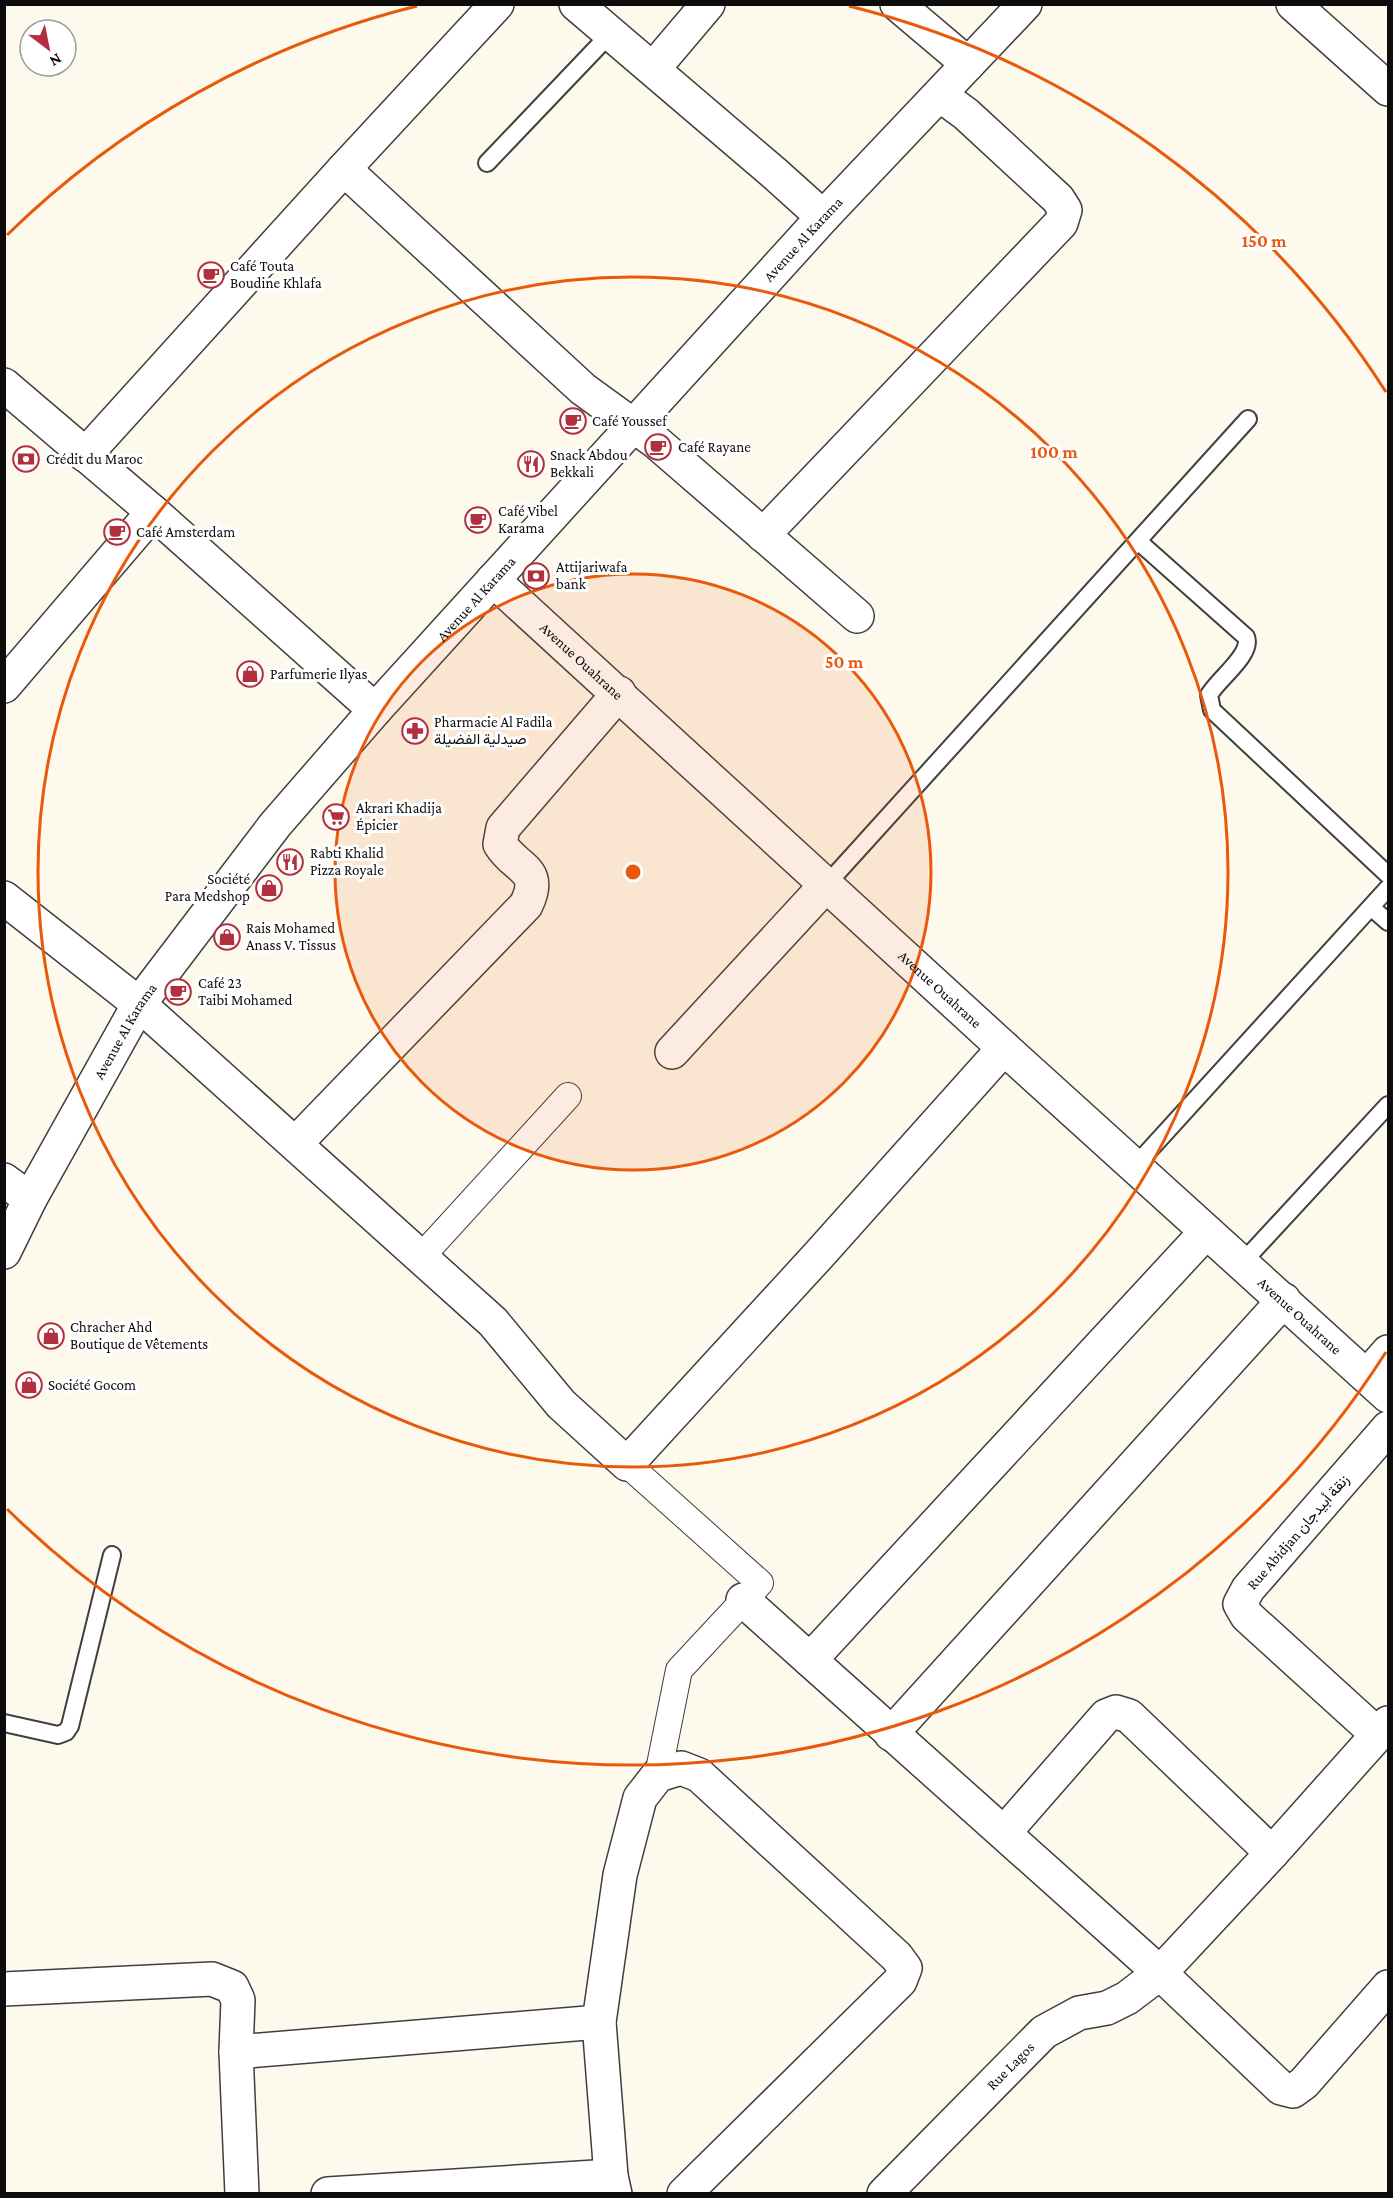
<svg xmlns="http://www.w3.org/2000/svg" width="1393" height="2198" font-family="'Crimson Pro',Vazirmatn,serif">
<style>
.lines{fill:none;stroke-linecap:round;stroke-linejoin:round}
.service-casing{stroke:#3f3f3f;stroke-width:20}
.pedestrian-casing{stroke:#3f3f3f;stroke-width:28}
.minor-casing{stroke:#3f3f3f;stroke-width:36}
.service{stroke:#fff;stroke-width:16}
.pedestrian{stroke:#fff;stroke-width:26}
.minor{stroke:#fff;stroke-width:33}
.ring{fill:none;stroke:#e8590c;stroke-width:3}
.labels{text-anchor:middle;dominant-baseline:central;stroke-width:6;stroke-linejoin:round;paint-order:stroke}
.street-label{font-size:15px;fill:#0c0c0c;stroke:#fff}
.poi-label{font-size:15px;fill:#0c0c0c;stroke:#fff;text-anchor:start}
.centre{fill:#e8590c;stroke:#fff;stroke-width:3}
.ring-label{font-size:18px;text-anchor:middle;font-weight:bold;fill:#e8590c;stroke:#fff;stroke-width:6;stroke-linejoin:round;paint-order:stroke}
</style>
<rect width="100%" height="100%" fill="#fdf9ed"/>
<g class="lines">
<g class="service-casing">
<path id="service" d="M487,163L610,34
M1138,541L1246,637C1253,654 1218,679 1209,695L1212,710L1388,875
M827,884L1248,419
M1372,908L1388,922
M1135,1166L1388,888
M1242,1263L1388,1105
M4,1723L58,1735L66,1732L70,1726L112,1555"/>
</g>
<g class="pedestrian-casing">
<path id="pedestrian" d="M421,1257L568,1096
M627,1464L760,1583L679,1670L658,1775"/>
</g>
<g class="minor-casing">
<g id="minor">
<path d="M576,4L773,172L823,217"/>
<path d="M897,4L968,64"/>
<path d="M1293,4L1388,89"/>
<path d="M653,69L708,4"/>
<path d="M344,169L583,389L656,442L857,616"/>
<path d="M4,385L153,512L375,710"/>
<path d="M85,455L344,169L497,4"/>
<path d="M763,535L1061,223L1065,210L1058,199L966,114L940,95"/>
<path id="s1" d="M493,580L1004,1048L1388,1396"/>
<path d="M4,686L153,512"/>
<path d="M4,898L139,1004L493,1322L561,1404L627,1464L817,1257L1004,1048"/>
<path d="M672,1052L827,884"/>
<path d="M296,1143L526,905C544,868 516,870 500,844L503,828L619,693"/>
<path d="M4,1180L30,1199"/>
<path d="M1206,1232L810,1660L1160,1973L1281,2088L1293,2091L1304,2083L1388,1987"/>
<path id="s2" d="M4,1252L30,1199L139,1004L275,825L375,710L823,217L1025,4"/>
<path d="M1367,1376L1388,1352"/>
<path d="M743,1600L810,1660"/>
<path d="M891,1734L1284,1300"/>
<path d="M1378,1735L1247,1616L1240,1604L1248,1589L1388,1428"/>
<path d="M1004,1833L1106,1716L1116,1712L1129,1716L1272,1853"/>
<path d="M4,1989L212,1979L232,1987L238,2000L236,2052L242,2194"/>
<path d="M236,2052L599,2022"/>
<path d="M328,2194L611,2176"/>
<path d="M615,2194L611,2176L599,2022L620,1875L640,1798L658,1775L681,1768L699,1775L897,1957L905,1968L900,1981L684,2194"/>
<path id="s3" d="M884,2194L1044,2032L1079,2013L1107,2008L1127,1998L1160,1973L1272,1853L1388,1723"/>
</g>
</g>
<use href="#service" class="service"/>
<use href="#pedestrian" class="pedestrian"/>
<use href="#minor" class="minor"/>
</g>
<circle cx="633" cy="872" r="298" fill="#e8590c" fill-opacity=".12"/>
<g class="ring">
<circle cx="633" cy="872" r="298"/>
<circle cx="633" cy="872" r="595"/>
<path d="M1386 1352A893 893 0 0 1 7 1509M7 235A893 893 0 0 1 417 6M849 6A893 893 0 0 1 1386 392"/>
</g>
<defs>
<g id="cafe-ring" transform="scale(1.35)"><circle r="9.5" fill="#fff" stroke="#b0303f" stroke-width="1.5"/><path d="M-5.5-4.5H6V0H3Q3 3.5 0 3.5H-2.5Q-5.5 3.5-5.5 0ZM3-3.2v2h1.7v-2ZM-6 4.5H4V6H-6Z" fill="#b0303f"/></g>
<g id="bank-ring" transform="scale(1.35)"><circle r="9.5" fill="#fff" stroke="#b0303f" stroke-width="1.5"/><path d="M-6-4H6V4H-6ZM0-2.3a2.3 2.3 0 1 0 0 4.6a2.3 2.3 0 1 0 0-4.6Z" fill="#b0303f"/></g>
<g id="restaurant-ring" transform="scale(1.35)"><circle r="9.5" fill="#fff" stroke="#b0303f" stroke-width="1.5"/><path d="M-5-6h1v4h1v-4h1v4h1v-4h1v5L-1.5 .5V6h-2V.5L-5-1ZM5-6V6H3V1.5H1.5Q1.5-4 5-6Z" fill="#b0303f"/></g>
<g id="shop-ring" transform="scale(1.35)"><circle r="9.5" fill="#fff" stroke="#b0303f" stroke-width="1.5"/><path d="M-5-2.5h2.3a2.7 3.5 0 0 1 5.4 0H5L5.5 6h-11ZM-1.5-2.5h3a1.5 2.3 0 0 0-3 0Z" fill="#b0303f"/></g>
<g id="pharmacy-ring" transform="scale(1.35)"><circle r="9.5" fill="#fff" stroke="#b0303f" stroke-width="1.5"/><path d="M-2-6h4v4h4v4h-4v4h-4v-4h-4v-4h4Z" fill="#b0303f"/></g>
<g id="supermarket-ring" transform="scale(1.35)"><circle r="9.5" fill="#fff" stroke="#b0303f" stroke-width="1.5"/><path d="M-6-5.5h2.5l.6 2H6L4.5 2H-2.5L-4.4-4H-6ZM-1.5 3.2a1.3 1.3 0 1 0 .1 0ZM3 3.2a1.3 1.3 0 1 0 .1 0Z" fill="#b0303f"/></g>
</defs>
<g fill-rule="evenodd">
<use href="#cafe-ring" x="211" y="275"/>
<use href="#cafe-ring" x="573" y="421"/>
<use href="#cafe-ring" x="658" y="447"/>
<use href="#bank-ring" x="26" y="459"/>
<use href="#restaurant-ring" x="531" y="464"/>
<use href="#cafe-ring" x="478" y="520"/>
<use href="#cafe-ring" x="117" y="532"/>
<use href="#bank-ring" x="536" y="576"/>
<use href="#shop-ring" x="250" y="674"/>
<use href="#pharmacy-ring" x="415" y="731"/>
<use href="#supermarket-ring" x="336" y="817"/>
<use href="#restaurant-ring" x="290" y="862"/>
<use href="#shop-ring" x="269" y="888"/>
<use href="#shop-ring" x="227" y="937"/>
<use href="#cafe-ring" x="178" y="992"/>
<use href="#shop-ring" x="51" y="1336"/>
<use href="#shop-ring" x="29" y="1385"/>
</g>
<g class="labels">
<g class="street-label">
<text stroke="none"><textPath href="#s2" startOffset="1296">Avenue Al Karama</textPath></text>
<text stroke="none"><textPath href="#s2" startOffset="810">Avenue Al Karama</textPath></text>
<text stroke="none"><textPath href="#s1" startOffset="120">Avenue Ouahrane</textPath></text>
<text stroke="none"><textPath href="#s1" startOffset="606">Avenue Ouahrane</textPath></text>
<text stroke="none"><textPath href="#s2" startOffset="252">Avenue Al Karama</textPath></text>
<text stroke="none"><textPath href="#s1" startOffset="1092">Avenue Ouahrane</textPath></text>
<text transform="translate(1298 1532) rotate(-49)">Rue Abidjan زنقة أبيدجان</text>
<text stroke="none"><textPath href="#s3" startOffset="180">Rue Lagos</textPath></text>
</g>
<g class="poi-label">
<text x="230" y="266">Café Touta<tspan x="230" dy="17">Boudine Khlafa</tspan></text>
<text x="592" y="421">Café Youssef</text>
<text x="678" y="447">Café Rayane</text>
<text x="550" y="455">Snack Abdou<tspan x="550" dy="17">Bekkali</tspan></text>
<text x="46" y="459">Crédit du Maroc</text>
<text x="498" y="511">Café Vibel<tspan x="498" dy="17">Karama</tspan></text>
<text x="136" y="532">Café Amsterdam</text>
<text x="556" y="567">Attijariwafa<tspan x="556" dy="17">bank</tspan></text>
<text x="270" y="674">Parfumerie Ilyas</text>
<text x="434" y="722">Pharmacie Al Fadila<tspan x="434" dy="17">صيدلية الفضيلة</tspan></text>
<text x="356" y="808">Akrari Khadija<tspan x="356" dy="17">Épicier</tspan></text>
<text x="310" y="853">Rabti Khalid<tspan x="310" dy="17">Pizza Royale</tspan></text>
<text x="250" y="879" text-anchor="end">Société<tspan x="250" dy="17">Para Medshop</tspan></text>
<text x="246" y="928">Rais Mohamed<tspan x="246" dy="17">Anass V. Tissus</tspan></text>
<text x="198" y="983">Café 23<tspan x="198" dy="17">Taibi Mohamed</tspan></text>
<text x="70" y="1327">Chracher Ahd<tspan x="70" dy="17">Boutique de Vêtements</tspan></text>
<text x="48" y="1385">Société Gocom</text>
</g>
</g>
<circle cx="633" cy="872" r="9" class="centre"/>
<g class="ring-label">
<text x="1264" y="247">150 m</text>
<text x="1054" y="458">100 m</text>
<text x="844" y="668">50 m</text>
</g>
<rect width="1393" height="2198" fill="none" stroke="#0c0c0c" stroke-width="12"/>
<g transform="translate(48 48) rotate(148)"><circle r="28" fill="#ffffff" stroke="#9e9e9e" stroke-width="1.5"/>
<path d="M0-4.5L10 22L0 15L-10 22Z" fill="#b0303f"/>
<text y="-9" font-size="16" font-weight="bold" text-anchor="middle" fill="#0c0c0c">N</text>
</g>
</svg>
